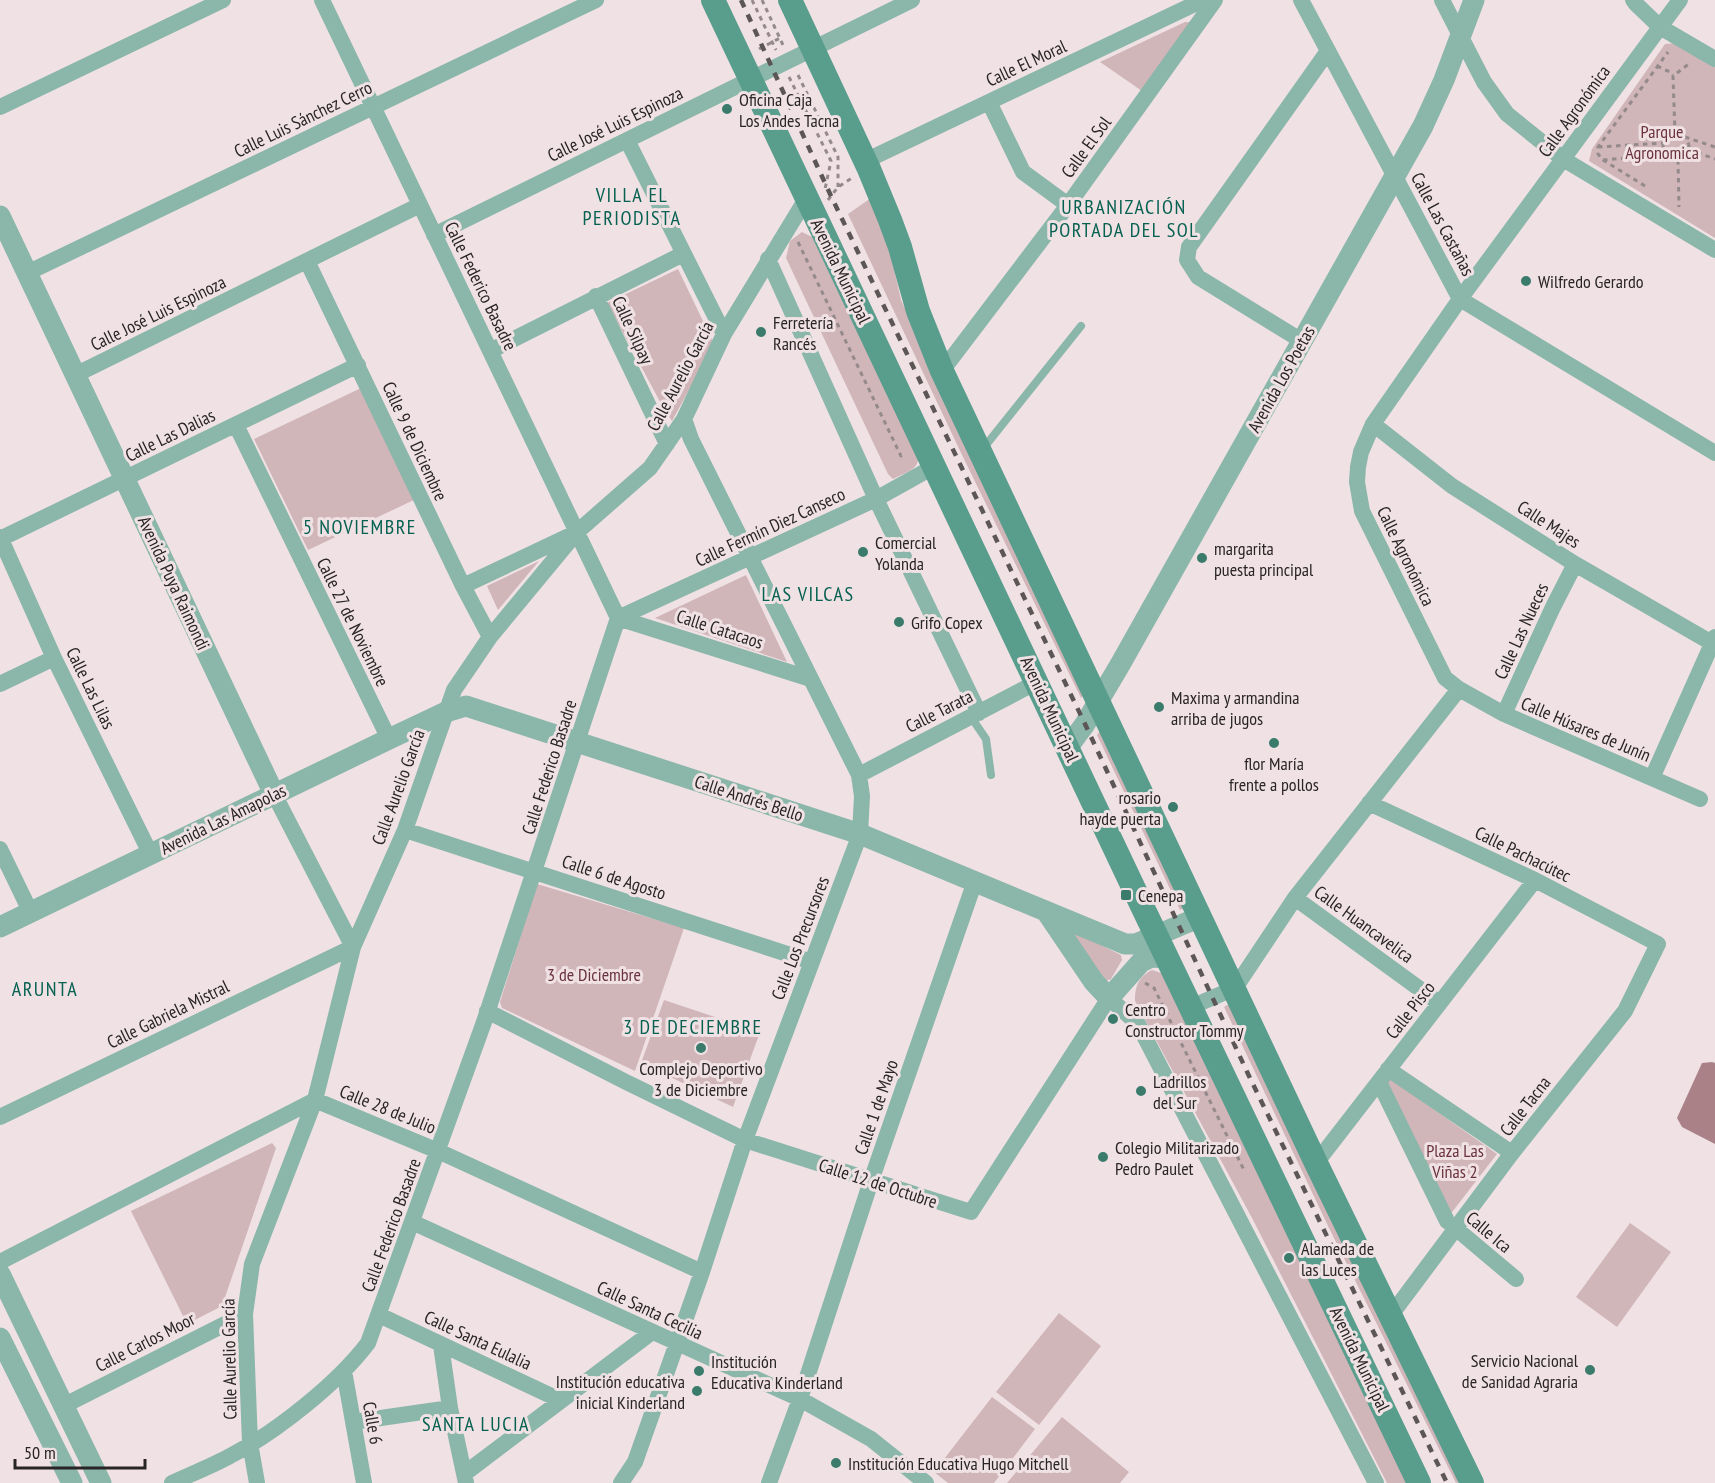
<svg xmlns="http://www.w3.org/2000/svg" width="1715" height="1483" font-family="'PT Sans Narrow',sans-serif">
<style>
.green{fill:#d0b5b9}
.water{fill:#a98187}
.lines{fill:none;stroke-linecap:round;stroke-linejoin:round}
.path{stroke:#948a8c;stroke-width:3;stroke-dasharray:4.5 4.5;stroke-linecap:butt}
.service{stroke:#8bb6aa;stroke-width:8}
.minor{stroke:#8bb6aa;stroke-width:16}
.tertiary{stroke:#8bb6aa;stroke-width:21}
.secondary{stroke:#599d8c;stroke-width:24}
.rail{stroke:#5d5657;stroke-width:4.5;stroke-dasharray:8 8;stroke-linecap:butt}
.poi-dot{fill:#3a7b6c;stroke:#f0e2e4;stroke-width:2}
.labels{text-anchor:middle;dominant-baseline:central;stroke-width:6;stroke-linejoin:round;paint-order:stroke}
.street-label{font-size:18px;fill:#292425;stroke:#f0e2e4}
.poi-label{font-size:18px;fill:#292425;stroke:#f0e2e4;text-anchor:start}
.park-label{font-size:18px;fill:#6a323d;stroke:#f0e2e4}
.neighbourhood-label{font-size:20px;letter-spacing:1.5px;fill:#076151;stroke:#f0e2e4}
</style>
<rect width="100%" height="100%" fill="#f0e2e4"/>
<path class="green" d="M1185,22H1192L1142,91L1100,62Z
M1677,43L1715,66V238L1589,161L1592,149L1665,44Z
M871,198L888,242L901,300L1085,693L1081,698L962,455L848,214Z
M802,232L812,237L918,456C920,470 904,473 893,479L888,474L786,258L790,241Z
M678,269L714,344L672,421L665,411L607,303Z
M361,388L416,499L308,550L254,439Z
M539,561L498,610L487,586Z
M746,575L787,662L655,618Z
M1103,727L1186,907L1180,910L1097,735Z
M537,884L684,928L635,1071L502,1008L500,1002Z
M1074,932L1121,955L1122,960L1111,979L1106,981L1072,934Z
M1152,970L1164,974L1412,1483H1387L1252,1218L1135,1001C1135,987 1138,977 1152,970Z
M664,1000L760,1032L733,1107L641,1063Z
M1232,1002L1463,1481L1456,1483L1329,1228L1224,1007Z
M1391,1079L1497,1154L1449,1216L1385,1084Z
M272,1143L276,1148L222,1306L187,1324L131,1211Z
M1630,1223L1671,1252L1617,1327L1576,1297Z
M1059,1313L1101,1346L1039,1425L996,1392Z
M992,1397L1035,1429L994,1483H948L934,1472Z
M1062,1417L1129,1472L1120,1483H1007Z"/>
<path class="water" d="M1712,1062L1715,1063V1144L1682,1127L1677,1118L1702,1063Z"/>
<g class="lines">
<path class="path" d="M752,0L776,50
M762,0L783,45
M759,49L780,38
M1657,66L1670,72L1673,76
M798,75L838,157V187
M789,77L831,161L825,189
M1675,134L1673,76L1690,63
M1663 147a13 13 0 1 1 26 0a13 13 0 1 1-26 0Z
M1685,137L1715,147
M1598,147L1663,143
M1688,153H1698L1715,159
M1603,160L1659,155L1666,157
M1678,160L1679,207
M1645,186L1603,160L1598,154V147L1668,52
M828,200L838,187L852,178
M798,242L901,456L905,454
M1145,983L1154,988L1244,1170"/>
<path class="service" d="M982,450L1081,326
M971,717L986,739L991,775"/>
<path class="minor" d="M1301,0L1460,299L1715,453
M1442,0L1484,82L1507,114L1563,159L1715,250
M1633,0L1636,4L1660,27L1715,59
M1680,0L1460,299L1373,424L1361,452L1358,467L1357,482L1362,511L1445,678L1459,689L1504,714L1700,799
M989,102L1023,172L1068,205
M0,107L223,0
M627,140L724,334
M865,161L1203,0
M434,235L912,0
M768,259L876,499L979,713
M307,261L463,586L490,637
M27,273L596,0
M596,296L667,444
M1302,341L1198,277L1187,260L1189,247L1328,51
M490,351L683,254
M942,371L1068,205L1215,0
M75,375L420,205
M1373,424L1452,486L1575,564L1712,643
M236,425L389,739
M0,537L54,658L150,853
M0,539L358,365
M463,586L571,535
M618,618L876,499L935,466
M618,618L811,679
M0,684L54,658
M1504,714L1553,607L1575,564
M859,775L1037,682
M1652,778L1715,637
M274,794L353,947
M1369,803L1535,880L1658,944L1625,1011L1512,1153L1391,1315
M405,830L812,962
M0,849L31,913
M1295,898L1439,1003
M1191,1007L1235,988L1295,898L1459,689
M487,1011L626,1082L745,1140L971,1212L1109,998L1138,1024L1376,1483
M1388,1069L1512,1153
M1379,1082L1447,1221L1516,1279
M0,1117L353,947
M1316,1163L1535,880
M412,1222L800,1399L871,1439L926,1483
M0,1262L315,1100L438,1151L702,1272
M379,1315L560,1400
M441,1345L450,1408L466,1483
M344,1371L364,1483
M63,1406L245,1314
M353,1422L450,1408
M464,1474L652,1332
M172,1483C191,1474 212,1466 230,1456C275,1433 338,1383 368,1343L484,1022L618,618L322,0
M257,1483L250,1443L245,1314L252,1264L315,1100L353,947L405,830L454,690L490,637L577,532L650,468L684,419L724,334L806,199
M621,1483L635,1462L702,1272L745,1140L860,834L862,796L859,775L691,439L684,419
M769,1483L800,1399L871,1181L975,881"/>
<path class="tertiary" d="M0,216L274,794
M1068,747L1085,724L1121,663L1423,126L1444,80L1474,0
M1046,911L1094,982L1109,998L1141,962L1151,957L1167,958
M0,927L389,739L446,712L466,706L860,834L1125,944H1136L1200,917
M0,1274L101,1483
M0,1338L72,1483"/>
<path class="secondary" d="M713,0L1144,910L1419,1483
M790,0L869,169L890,220L900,247L918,311L942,371L1316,1163L1472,1483"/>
<path class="rail" d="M741,0L831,196L1085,724L1249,1076L1447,1483"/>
</g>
<g class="poi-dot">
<circle cx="727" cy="109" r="6"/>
<circle cx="1526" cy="281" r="6"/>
<circle cx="761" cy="332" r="6"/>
<circle cx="863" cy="552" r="6"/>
<circle cx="1202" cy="558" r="6"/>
<circle cx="899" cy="622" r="6"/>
<circle cx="1159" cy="707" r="6"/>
<circle cx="1274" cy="743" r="6"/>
<circle cx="1173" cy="807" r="6"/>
<rect x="1120" y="889" width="12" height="12" rx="3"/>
<circle cx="1113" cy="1019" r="6"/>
<circle cx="701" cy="1048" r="6"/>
<circle cx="1141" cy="1091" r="6"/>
<circle cx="1103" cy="1157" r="6"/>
<circle cx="1289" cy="1258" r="6"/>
<circle cx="1590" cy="1370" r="6"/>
<circle cx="699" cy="1371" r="6"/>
<circle cx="697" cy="1391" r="6"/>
<circle cx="836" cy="1463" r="6"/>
</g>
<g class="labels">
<g class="street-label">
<text transform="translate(1026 63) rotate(-25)">Calle El Moral</text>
<text transform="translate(1574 111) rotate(-54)">Calle Agronómica</text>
<text transform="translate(303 119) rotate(-26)">Calle Luis Sánchez Cerro</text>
<text transform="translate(615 124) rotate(-26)">Calle José Luis Espinoza</text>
<text transform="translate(1086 147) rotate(-54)">Calle El Sol</text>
<text transform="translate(1443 224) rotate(62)">Calle Las Castañas</text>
<text transform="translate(841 271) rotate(64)">Avenida Municipal</text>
<text transform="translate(481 286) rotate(64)">Calle Federico Basadre</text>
<text transform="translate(158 313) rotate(-26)">Calle José Luis Espinoza</text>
<text transform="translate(633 330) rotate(65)">Calle Silpay</text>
<text transform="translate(680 376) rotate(-62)">Calle Aurelio García</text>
<text transform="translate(1281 379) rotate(-61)">Avenida Los Poetas</text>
<text transform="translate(170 435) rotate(-26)">Calle Las Dalias</text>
<text transform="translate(415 441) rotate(65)">Calle 9 de Diciembre</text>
<text transform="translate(1549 524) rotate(33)">Calle Majes</text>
<text transform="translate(770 527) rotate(-25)">Calle Fermín Diez Canseco</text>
<text transform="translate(1406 556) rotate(64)">Calle Agronómica</text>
<text transform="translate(174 583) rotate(65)">Avenida Puya Raimondi</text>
<text transform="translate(353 622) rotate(64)">Calle 27 de Noviembre</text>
<text transform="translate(720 629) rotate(18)">Calle Catacaos</text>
<text transform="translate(1521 631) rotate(-65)">Calle Las Nueces</text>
<text transform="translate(91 688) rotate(64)">Calle Las Lilas</text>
<text transform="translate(1050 709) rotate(65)">Avenida Municipal</text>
<text transform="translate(939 711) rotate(-27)">Calle Tarata</text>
<text transform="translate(1586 729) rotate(23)">Calle Húsares de Junín</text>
<text transform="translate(549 767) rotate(-72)">Calle Federico Basadre</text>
<text transform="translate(398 787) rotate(-70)">Calle Aurelio García</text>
<text transform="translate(749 798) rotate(18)">Calle Andrés Bello</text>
<text transform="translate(223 819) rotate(-26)">Avenida Las Amapolas</text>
<text transform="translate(1523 854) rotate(26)">Calle Pachacútec</text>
<text transform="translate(614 877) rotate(18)">Calle 6 de Agosto</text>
<text transform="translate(1364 924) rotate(36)">Calle Huancavelica</text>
<text transform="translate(800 938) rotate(-69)">Calle Los Precursores</text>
<text transform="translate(1410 1010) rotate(-52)">Calle Pisco</text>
<text transform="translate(168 1014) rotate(-26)">Calle Gabriela Mistral</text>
<text transform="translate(1525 1106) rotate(-52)">Calle Tacna</text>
<text transform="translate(876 1107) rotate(-71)">Calle 1 de Mayo</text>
<text transform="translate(388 1109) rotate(22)">Calle 28 de Julio</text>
<text transform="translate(878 1183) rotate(18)">Calle 12 de Octubre</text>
<text transform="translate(391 1225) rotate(-70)">Calle Federico Basadre</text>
<text transform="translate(1489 1232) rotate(40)">Calle Ica</text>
<text transform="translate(650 1310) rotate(25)">Calle Santa Cecilia</text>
<text transform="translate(478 1340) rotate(25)">Calle Santa Eulalia</text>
<text transform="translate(145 1342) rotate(-27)">Calle Carlos Moor</text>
<text transform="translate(229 1359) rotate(-91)">Calle Aurelio García</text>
<text transform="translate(1360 1359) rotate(64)">Avenida Municipal</text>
<text transform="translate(373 1423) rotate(80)">Calle 6</text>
</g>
<g class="poi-label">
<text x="739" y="99">Oficina Caja<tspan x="739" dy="21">Los Andes Tacna</tspan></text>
<text x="1538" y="281">Wilfredo Gerardo</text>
<text x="773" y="322">Ferretería<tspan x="773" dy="21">Rancés</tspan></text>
<text x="875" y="542">Comercial<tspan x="875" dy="21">Yolanda</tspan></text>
<text x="1214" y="548">margarita<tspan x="1214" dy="21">puesta principal</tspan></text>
<text x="911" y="622">Grifo Copex</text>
<text x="1171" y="697">Maxima y armandina<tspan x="1171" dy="21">arriba de jugos</tspan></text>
<text x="1274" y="763" text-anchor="middle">flor María<tspan x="1274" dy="21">frente a pollos</tspan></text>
<text x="1161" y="797" text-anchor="end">rosario<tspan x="1161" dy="21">hayde puerta</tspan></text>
<text x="1138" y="895">Cenepa</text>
<text x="1125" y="1009">Centro<tspan x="1125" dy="21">Constructor Tommy</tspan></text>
<text x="701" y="1068" text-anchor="middle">Complejo Deportivo<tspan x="701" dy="21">3 de Diciembre</tspan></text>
<text x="1153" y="1081">Ladrillos<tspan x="1153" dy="21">del Sur</tspan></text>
<text x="1115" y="1147">Colegio Militarizado<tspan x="1115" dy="21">Pedro Paulet</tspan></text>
<text x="1301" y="1248">Alameda de<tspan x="1301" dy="21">las Luces</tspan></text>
<text x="1578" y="1360" text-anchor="end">Servicio Nacional<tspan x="1578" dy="21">de Sanidad Agraria</tspan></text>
<text x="711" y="1361">Institución<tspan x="711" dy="21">Educativa Kinderland</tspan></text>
<text x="685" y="1381" text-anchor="end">Institución educativa<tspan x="685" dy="21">inicial Kinderland</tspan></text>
<text x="848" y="1463">Institución Educativa Hugo Mitchell</text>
</g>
<g class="park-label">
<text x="1662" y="131">Parque<tspan x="1662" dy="21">Agronomica</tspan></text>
<text x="594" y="974">3 de Diciembre</text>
<text x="1455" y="1150">Plaza Las<tspan x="1455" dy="21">Viñas 2</tspan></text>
</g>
<g class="neighbourhood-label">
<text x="632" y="195">VILLA EL<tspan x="632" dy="23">PERIODISTA</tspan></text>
<text x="1124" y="207">URBANIZACIÓN<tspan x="1124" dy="23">PORTADA DEL SOL</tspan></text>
<text x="360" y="527">5 NOVIEMBRE</text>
<text x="808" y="594">LAS VILCAS</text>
<text x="45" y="989">ARUNTA</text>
<text x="693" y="1027">3 DE DECIEMBRE</text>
<text x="476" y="1424">SANTA LUCIA</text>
</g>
</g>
<path d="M15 1459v9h130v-9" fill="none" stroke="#292425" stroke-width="3"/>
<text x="24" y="1459" font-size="18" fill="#292425" stroke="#f0e2e4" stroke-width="4.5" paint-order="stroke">50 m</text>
</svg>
